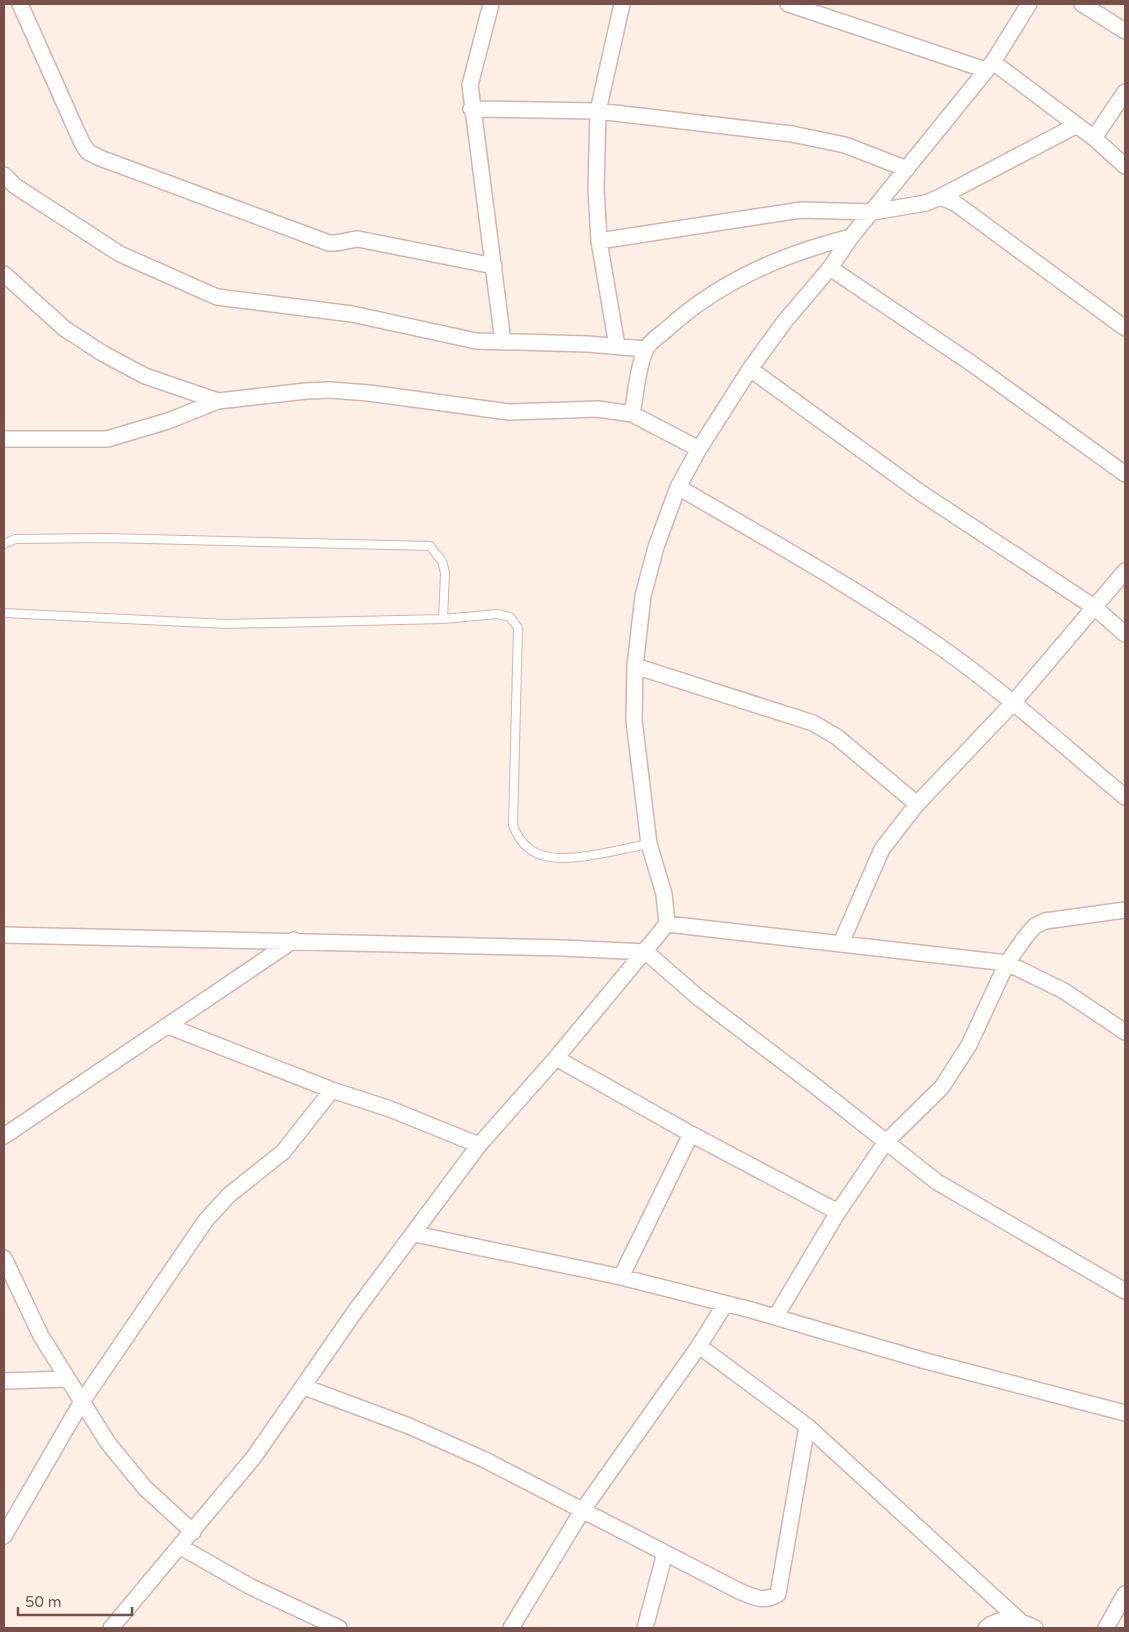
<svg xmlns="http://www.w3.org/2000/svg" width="1129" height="1632" font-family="'Varela Round',sans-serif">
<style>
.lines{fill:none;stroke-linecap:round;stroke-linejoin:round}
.lane-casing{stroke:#d2b6ad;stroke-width:10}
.street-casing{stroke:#d2b6ad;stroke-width:18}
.lane{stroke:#fff;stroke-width:8}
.street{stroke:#fff;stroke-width:15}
</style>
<rect width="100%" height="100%" fill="#fdefe6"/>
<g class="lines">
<g class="lane-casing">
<path id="lane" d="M4,544L15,539L106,538L430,546L442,561L445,573L443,619
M4,613L227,624L443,619L497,614L510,617L518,628L513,825C517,835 521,843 531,850C557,869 618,849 649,844"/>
</g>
<g class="street-casing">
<path id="street" d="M20,4L82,143L88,152L100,158L329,243C339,244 347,240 358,239L494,266
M491,4L470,85L503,342
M788,4L986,70
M1082,4L1125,31
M993,62L1094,138L1125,166
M471,109L598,111L792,134L845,145L907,169
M1094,138L1125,92
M4,175L15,186L120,254L217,297L352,314L476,341L588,344L645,349
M940,197L1077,125
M599,241L801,210L873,212L926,203L940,197L955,203L1125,328
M830,268L971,363L1125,474
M4,274L65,329L102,353L145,376L218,401
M617,346L599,241L596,189L598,111L622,4
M750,369L921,493L1094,607L1125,634
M632,414C636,394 637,370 645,351C648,343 660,335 666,330C718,282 782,254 851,237
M4,439H107L168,421L218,401L306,391L330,390L369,393L509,412L598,409L632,414L699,449
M678,487C769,540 861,591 946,651C1009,696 1066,748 1125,797
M635,666L813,723L837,737L917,804
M667,924L1007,963L1064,991L1125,1032
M4,935L563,948L646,952L699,998L814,1085L937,1182L1125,1291
M841,943L882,849L917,804L1013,703L1125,571
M168,1026L332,1090L390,1109L479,1145
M556,1058L691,1134L838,1212
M4,1136L294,940
M415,1234L621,1277L751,1310L922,1360L1125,1413
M4,1258L41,1336L108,1443L145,1488L193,1532
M621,1277L691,1134
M776,1316L838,1212L885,1143L942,1087L969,1045L1007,963L1026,936L1035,926L1045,921L1125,910
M699,1346L807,1426L1019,1620
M4,1381L66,1379
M304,1387L409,1426L483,1459L739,1591C754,1597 763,1603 778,1594L807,1426
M4,1536L81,1403L206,1220L229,1195L283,1152L332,1090
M181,1547L251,1587L339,1628
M111,1628L254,1457L356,1310L479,1145L556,1058L667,924L664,894L649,844L634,720L635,666L643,596L656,547L678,487L699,449L750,369L785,321L830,268L851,237L993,62L1029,4
M511,1628L582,1511L699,1346L725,1304
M645,1628L665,1553
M986,1628C1002,1615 1019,1620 1035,1628
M1106,1628L1125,1594"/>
</g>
<use href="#lane" class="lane"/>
<use href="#street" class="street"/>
</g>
<rect width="1129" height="1632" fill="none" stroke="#784f49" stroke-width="10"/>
<path d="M18 1607v8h114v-8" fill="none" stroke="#784f49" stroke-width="2.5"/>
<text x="25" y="1607" font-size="15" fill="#784f49" stroke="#fff4ed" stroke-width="4" paint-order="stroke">50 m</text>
</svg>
